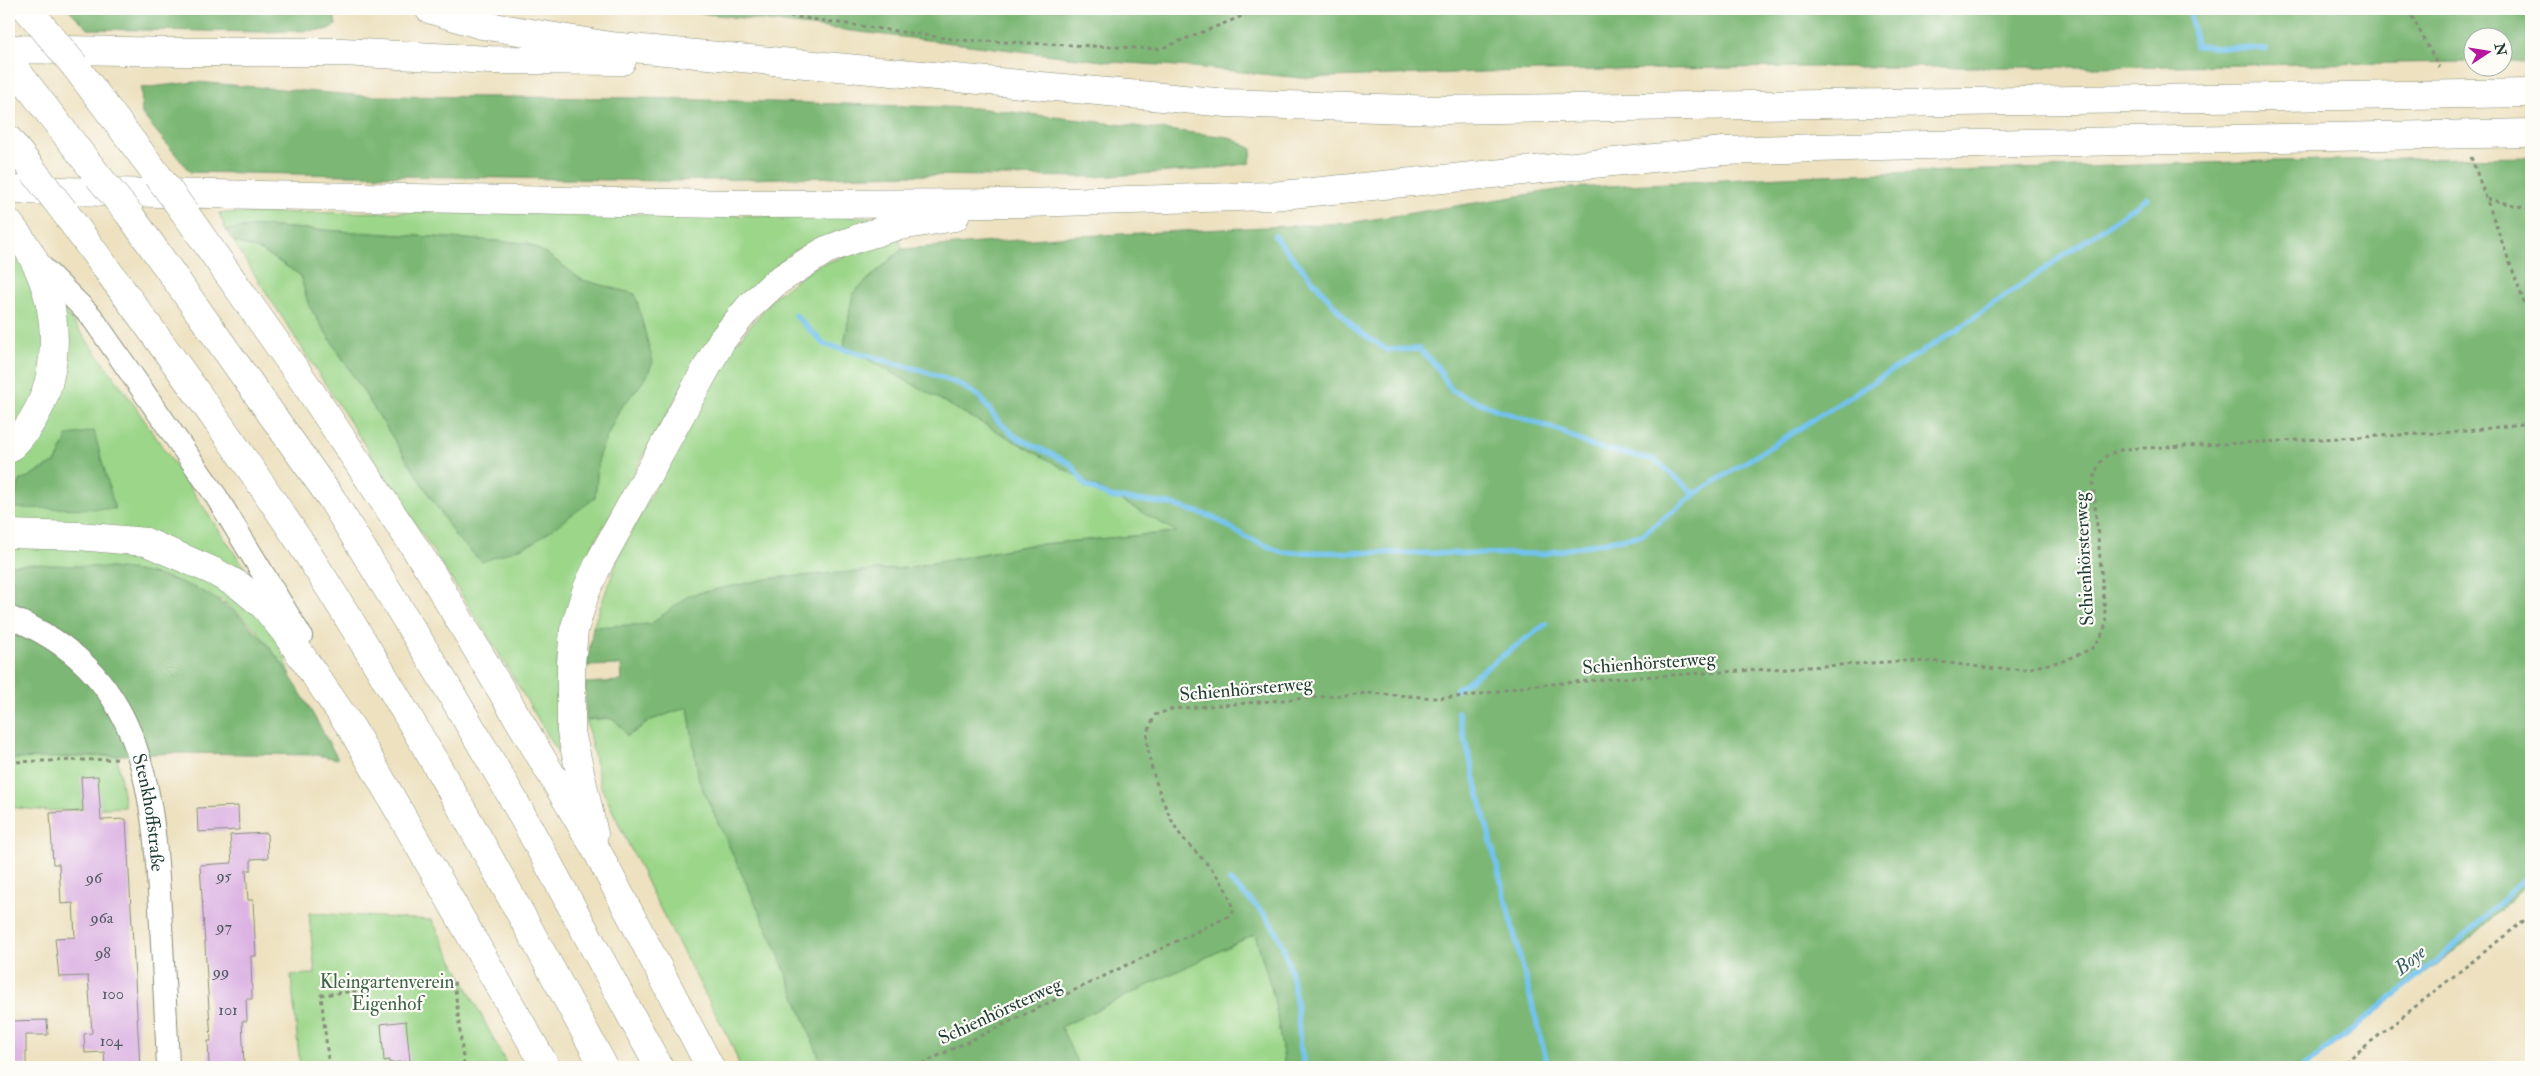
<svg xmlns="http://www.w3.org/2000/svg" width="2540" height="1076" font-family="'IM FELL Double Pica',serif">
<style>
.green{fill:#9bd689;stroke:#5d8a5e;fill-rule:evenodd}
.forest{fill:#7cb775;stroke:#4e7a54}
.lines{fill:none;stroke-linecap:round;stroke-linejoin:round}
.stream{stroke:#72c2ed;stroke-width:5.5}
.building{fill:#dcb3e3}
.minor-casing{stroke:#868f7a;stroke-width:24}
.highway-casing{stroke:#868f7a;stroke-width:29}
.path{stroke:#868f7a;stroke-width:3;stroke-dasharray:4 4;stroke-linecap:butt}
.minor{stroke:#fff;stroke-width:22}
.highway{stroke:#fff;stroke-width:28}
.highway-bridge-casing{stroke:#868f7a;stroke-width:29;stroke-linecap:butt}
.highway-bridge{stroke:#fff;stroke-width:28}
.labels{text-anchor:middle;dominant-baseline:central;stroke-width:4.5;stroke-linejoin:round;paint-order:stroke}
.number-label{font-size:16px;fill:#4e5a60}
.street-label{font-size:19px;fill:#1f3d34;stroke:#fdfcf7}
.park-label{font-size:19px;fill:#3e6349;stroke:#fdfcf7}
.water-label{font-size:20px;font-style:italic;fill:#345e62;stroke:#fdfcf7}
</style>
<rect width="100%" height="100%" fill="#fdfcf7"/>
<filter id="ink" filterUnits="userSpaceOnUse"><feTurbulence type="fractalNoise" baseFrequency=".02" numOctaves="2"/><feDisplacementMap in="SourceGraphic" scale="10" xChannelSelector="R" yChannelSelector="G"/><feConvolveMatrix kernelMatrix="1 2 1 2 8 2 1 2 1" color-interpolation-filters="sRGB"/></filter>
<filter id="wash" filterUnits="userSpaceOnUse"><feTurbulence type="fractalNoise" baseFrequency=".0096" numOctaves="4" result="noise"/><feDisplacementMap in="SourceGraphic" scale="20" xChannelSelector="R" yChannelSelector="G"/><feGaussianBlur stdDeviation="1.12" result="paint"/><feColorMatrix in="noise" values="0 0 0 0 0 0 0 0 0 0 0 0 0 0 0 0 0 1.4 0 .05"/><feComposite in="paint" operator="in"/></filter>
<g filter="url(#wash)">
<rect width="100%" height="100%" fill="#ede1c0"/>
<path class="green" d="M457,212L870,217L871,221L829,235L794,251L772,270L698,360L590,550L567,618L557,662L558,724L563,753L561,757L490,639L233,241L262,251L300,275L309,306L456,537L595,498L599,454L619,410L646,378L635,294L582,280L547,254L527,243L260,226L226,230L219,213Z
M899,238L902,249L853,293L844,346L1178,532L1030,545L906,568L772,578L690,595L651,624L593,627L620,553L727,354L775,296L816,266Z
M9,247L56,299L123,389L257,586L291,675L255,628L222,600L35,564L9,565ZM68,435L115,509L20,481L56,462Z
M688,707L699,781L776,948L823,1067H740L732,1045L652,893L601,787L586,720L612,718L632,734L651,720Z
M117,756L125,807L48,811L9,807V759Z
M309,913L432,920L508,1067H300L291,975L315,974Z
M1255,934L1274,998L1285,1067H1079L1061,1027Z"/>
<path class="forest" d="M68,9H330L334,13L336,25L326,30L261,32L88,29Z
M667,9H2531V61H2503L2502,38H2472V62L2091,67H1789L1483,72L1301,78L1193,67L1111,62Z
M195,82L366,96L636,98L976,108L1229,137L1252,149L1250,163L1212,169L1096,177L908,175L667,181L190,172L142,114L141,88Z
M2531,157V882L2473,936L2303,1067H1285L1274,998L1255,934L1061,1027L1079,1067H823L776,948L699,781L688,707L651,720L627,736C614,714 610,718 586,720L585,683L622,681L621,665L587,666L593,627L651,624L689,595L772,578L906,568L1030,545L1177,532L844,346L853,293L902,249L1058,237L1349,223L1569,188L1822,175L2271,161Z
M260,226L527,243L547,254L582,280L635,294L653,362L646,378L619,410L599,454L595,498L533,543L482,562L456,537L309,306L300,275L262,251L233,241L226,230Z
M94,431L115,509L11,508L20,481L56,462L68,435Z
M35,564C69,566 104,566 137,571C251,589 287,668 338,759L316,755L179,753L9,759V565Z"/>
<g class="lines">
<path class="stream" d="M2190,9L2196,46L2266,49
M1274,236L1354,328L1387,350L1419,349L1436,365L1452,391L1495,409L1561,431L1591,446L1655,460L1695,494
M795,315L824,344L923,371L959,384L980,397L997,420L1016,437L1071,464L1085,485L1110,497L1170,504L1213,517L1247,538L1282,552L1542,554L1642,535L1695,494L1956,330L2147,198
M1456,690L1546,624
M1458,712L1548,1067
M1230,881C1242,893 1257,905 1268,919C1287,945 1295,987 1298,1018C1300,1036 1299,1050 1305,1067
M2303,1067C2382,1007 2462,943 2531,872"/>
</g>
<g id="blocks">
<path class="building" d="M98,776L101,820L126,819L140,1067H105L104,1052L85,1053L84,1034L92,1033L88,976L59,977L55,938L75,937L73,903L61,904L59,864H53L50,813L83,811L81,777Z
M238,806L239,830L198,832L197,808Z
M267,833L268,858L251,859V870H246L248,900H253L256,956H251L252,999H246L247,1021H242L244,1065L209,1066L208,1041H211L200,865L232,863L230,835Z
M47,1020L48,1035H26V1065H11L9,1021Z
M406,1021L410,1061L389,1063V1060L384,1061L381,1024Z"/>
</g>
</g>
<g filter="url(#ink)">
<use href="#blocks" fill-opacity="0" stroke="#868f7a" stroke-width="1"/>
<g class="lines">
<g class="minor-casing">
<g id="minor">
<path d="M36,261L91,316L216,496L301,636"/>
<path id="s1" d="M9,617C141,669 153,784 160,908C163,961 166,1014 168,1067"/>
</g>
</g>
<g class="highway-casing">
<path id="highway" d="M27,9L41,25
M429,9L482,25L610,46L1227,103L1439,110L2531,93
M9,49L180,52H343L490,60L622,61
M9,61L98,176
M75,66L158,176
M9,140L34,172
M9,190L723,204L1025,203L1272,196L1724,151L1879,146L2531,133
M64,211C151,330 240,448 320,573C422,733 514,900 604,1067
M185,213L307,386L429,569L598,853L710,1067
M130,215L331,498L439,673L512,797L659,1067
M9,223C17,234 27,246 33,258C66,321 61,399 9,449
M9,534L79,536L146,542L213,571L240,586L264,606L285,632L352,729L546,1067
M594,834L571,732V663L574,630L586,591L599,563L722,340L749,307L776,282L826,250L861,237L894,227L955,217"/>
</g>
<path class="path" d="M710,9L763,12L958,40L1160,49L1260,9
M2408,9L2439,67
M2471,157L2531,321
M2487,199L2531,209
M9,762L118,759
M329,1067L321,995L454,980L464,1067
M915,1067L1229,916L1233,912C1229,881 1201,859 1182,837C1167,818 1143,756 1148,732C1150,726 1153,720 1155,715L1172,709L1369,693L1435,698L1469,696L1528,686L1621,678L1905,661L1940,662L1997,669H2025L2063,661L2091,649L2101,637L2106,624L2093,482C2099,459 2103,454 2125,449L2457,432L2531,423
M2339,1067L2531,915"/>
<use href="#minor" class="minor"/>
<use href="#highway" class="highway"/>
<g class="highway-bridge-casing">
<path id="highway-bridge" d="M41,25L75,66
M34,172L64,211
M98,176L130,215
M158,176L185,213"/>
</g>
<use href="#highway-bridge" class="highway-bridge"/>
</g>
</g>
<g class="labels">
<g class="number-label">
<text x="224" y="876">95</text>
<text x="94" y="878">96</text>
<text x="102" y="918">96a</text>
<text x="224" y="927">97</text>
<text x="103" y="953">98</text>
<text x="221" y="972">99</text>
<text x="113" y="994">100</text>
<text x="228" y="1010">101</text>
<text x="111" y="1041">104</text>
</g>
<g class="street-label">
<text transform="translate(2084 559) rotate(-93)">Schienhörsterweg</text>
<text transform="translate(1649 663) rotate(-4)">Schienhörsterweg</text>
<text transform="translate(1246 689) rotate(-5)">Schienhörsterweg</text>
<text stroke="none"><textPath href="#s1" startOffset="255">Stenkhoffstraße</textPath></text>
<text transform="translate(1000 1011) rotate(-25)">Schienhörsterweg</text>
</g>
<g class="park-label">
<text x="387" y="982">Kleingartenverein<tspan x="387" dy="22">Eigenhof</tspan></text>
</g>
<g class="water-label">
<text transform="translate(2410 960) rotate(-39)">Boye</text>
</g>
</g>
<rect width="2540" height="1076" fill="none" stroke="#fdfcf7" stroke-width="30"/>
<g transform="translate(2488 52) rotate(78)"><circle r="24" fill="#fdfcf7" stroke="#a4b0a9"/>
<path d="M0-4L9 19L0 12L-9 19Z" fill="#b5179e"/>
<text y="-8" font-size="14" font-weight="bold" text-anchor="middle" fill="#1f3d34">N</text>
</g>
</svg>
